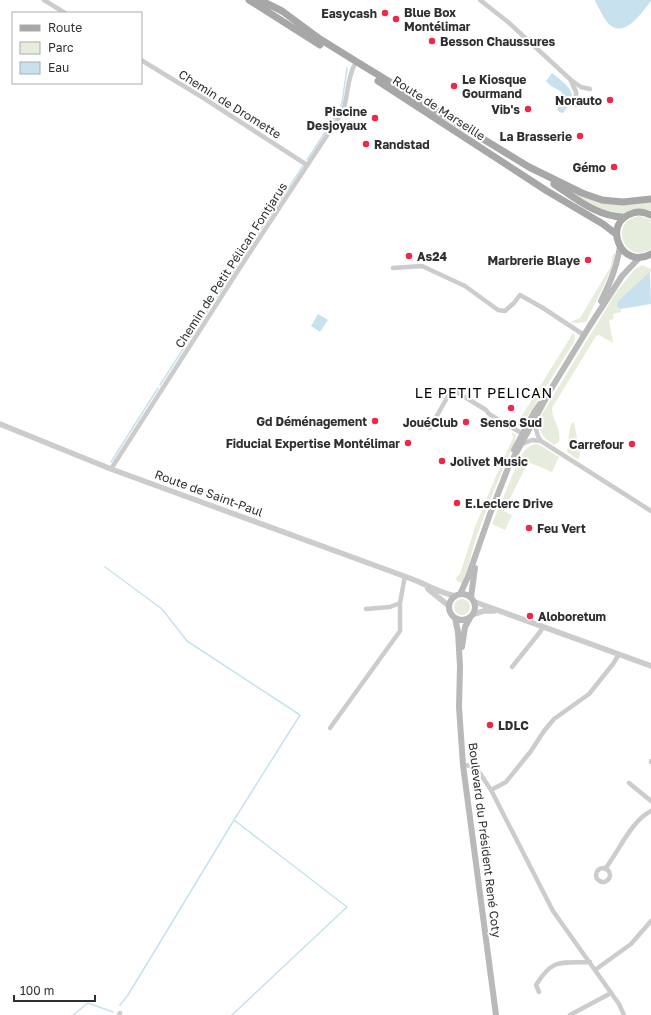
<svg xmlns="http://www.w3.org/2000/svg" width="651" height="1015" font-family="'Golos Text',sans-serif">
<style>
.green{fill:#e7eddc}
.water{fill:#c7e2ee}
.lines{fill:none;stroke-linecap:round;stroke-linejoin:round}
.stream{stroke:#c7e2ee;stroke-width:1.5}
.minor{stroke:#ccc;stroke-width:4.5}
.tertiary{stroke:#ccc;stroke-width:5.5}
.secondary{stroke:#b9b9b9;stroke-width:6}
.primary{stroke:#a7a7a7;stroke-width:7}
.poi-dot{fill:#f02749;stroke:#fff;stroke-width:1.5}
.labels{text-anchor:middle;dominant-baseline:central;stroke-width:4;stroke-linejoin:round;paint-order:stroke}
.poi-label{font-size:12px;font-weight:bold;fill:#2f2f2f;stroke:#fff;text-anchor:end}
.street-label{font-size:12px;fill:#2f2f2f;stroke:#fff}
.quarter-label{font-size:14px;letter-spacing:1px;fill:#000;stroke:#fff}
</style>
<rect width="100%" height="100%" fill="#fff"/>
<path class="green" d="M560,186L581,196L651,201V210L635,209L620,214L603,212Z
M639,216L647,218L651,220V249C625,266 607,221 639,216Z
M613,254H615L613,267L586,322L577,323L570,322L580,318L611,266Z
M642,265L651,269V272L617,307L621,309V312L613,314L614,319L609,320L613,343L599,335L596,336L552,408C552,420 562,429 559,442L554,445C542,437 539,433 539,419L617,291L634,270Z
M573,333L575,336L574,342L526,419L519,423L518,422Z
M574,422L580,455L578,460L567,452C570,442 567,431 572,423Z
M512,433H514L516,436L515,441C502,471 489,501 478,533C472,549 469,567 463,583L459,582L455,579L460,574L475,527L495,478L513,438Z
M534,444H538L559,457L552,472L528,462L504,511L512,515L505,530L492,524L520,457L527,448Z
M454 607a8 8 0 1 1 16 0a8 8 0 1 1-16 0Z"/>
<path class="water" d="M595,0H651V1C638,18 618,46 602,14C600,9 596,5 595,0Z
M552,73C569,87 581,93 563,113L559,112L557,109L562,102V92L551,86L546,81Z
M650,272L651,304L621,309L617,307L618,301Z
M318,314L328,320L320,332L311,326Z"/>
<g class="lines">
<path class="stream" d="M307,160L340,109L342,103L347,68
M240,261L303,166
M217,297L237,266
M160,385L214,301
M111,462L158,388
M105,567L162,609L187,641L300,715L234,820L347,907L232,1015
M120,1005L128,995L234,820
M73,1015L88,1003L113,1012"/>
<path class="minor" d="M44,0L65,13
M480,0L508,22L571,80L581,87L590,89
M141,60L205,99L307,165
M571,81L576,92V105
M393,268L422,266L465,286L498,310L505,311L514,303L520,295L543,308L584,335
M534,422L538,436L541,441L651,511
M430,428L448,396L455,391L486,410L489,414L523,434
M522,444L532,440L541,441
M111,469L241,266L343,111C348,96 347,80 354,66
M366,609L390,607L400,603
M512,667L540,632L543,627
M330,728L400,631V603L405,576
M651,761V762
M463,765L473,766L477,769L491,790L553,911L619,1004L624,1015
M629,783L651,801
M491,790L506,782L531,751L544,731L554,719L589,694L613,664L619,654
M596 875a7 7 0 1 1 14 0a7 7 0 1 1-14 0Z
M605,869C619,851 631,821 651,811
M595,970L631,944L651,921
M539,992L536,985C553,958 560,963 590,962
M119,1015L120,1013
M570,1015L611,993"/>
<path class="tertiary" d="M0,424L111,469L412,579C427,585 440,593 455,596
M428,589L449,606
M475,602L651,666
M474,614L484,611H494"/>
<path class="secondary" d="M601,301C610,283 617,267 620,246
M514,450L535,411L540,404
M509,466L551,389L589,327L622,276L640,257
M449 607a13 13 0 1 1 26 0a13 13 0 1 1-26 0Z
M460,594L468,577L490,514L510,463
M471,597L475,568
M455,618L458,632L460,666L459,707L463,765L496,1015
M462,647L465,627L470,618"/>
<path class="primary" d="M249,0L320,45
M260,0L282,11L320,39L357,62L529,167L582,193L602,200L623,202L651,199
M378,81L547,191L603,224L616,234
M554,184C575,198 599,218 625,217
M651,215C645,212 639,211 633,213C601,222 621,271 651,254"/>
</g>
<g class="poi-dot">
<circle cx="385" cy="13" r="4"/>
<circle cx="396" cy="19" r="4"/>
<circle cx="432" cy="41" r="4"/>
<circle cx="454" cy="86" r="4"/>
<circle cx="610" cy="100" r="4"/>
<circle cx="528" cy="109" r="4"/>
<circle cx="375" cy="118" r="4"/>
<circle cx="580" cy="136" r="4"/>
<circle cx="366" cy="144" r="4"/>
<circle cx="614" cy="167" r="4"/>
<circle cx="409" cy="256" r="4"/>
<circle cx="588" cy="260" r="4"/>
<circle cx="511" cy="408" r="4"/>
<circle cx="375" cy="421" r="4"/>
<circle cx="466" cy="422" r="4"/>
<circle cx="408" cy="443" r="4"/>
<circle cx="632" cy="444" r="4"/>
<circle cx="442" cy="461" r="4"/>
<circle cx="457" cy="503" r="4"/>
<circle cx="529" cy="528" r="4"/>
<circle cx="530" cy="616" r="4"/>
<circle cx="490" cy="725" r="4"/>
</g>
<g class="labels">
<g class="poi-label">
<text x="404" y="12" text-anchor="start">Blue Box<tspan x="404" dy="14">Montélimar</tspan></text>
<text x="377" y="13">Easycash</text>
<text x="440" y="41" text-anchor="start">Besson Chaussures</text>
<text x="462" y="79" text-anchor="start">Le Kiosque<tspan x="462" dy="14">Gourmand</tspan></text>
<text x="602" y="100">Norauto</text>
<text x="520" y="109">Vib's</text>
<text x="367" y="111">Piscine<tspan x="367" dy="14">Desjoyaux</tspan></text>
<text x="572" y="136">La Brasserie</text>
<text x="374" y="144" text-anchor="start">Randstad</text>
<text x="606" y="167">Gémo</text>
<text x="417" y="256" text-anchor="start">As24</text>
<text x="580" y="260">Marbrerie Blaye</text>
<text x="367" y="421">Gd Déménagement</text>
<text x="458" y="422">JouéClub</text>
<text x="511" y="422" text-anchor="middle">Senso Sud</text>
<text x="400" y="443">Fiducial Expertise Montélimar</text>
<text x="624" y="444">Carrefour</text>
<text x="450" y="461" text-anchor="start">Jolivet Music</text>
<text x="465" y="503" text-anchor="start">E.Leclerc Drive</text>
<text x="537" y="528" text-anchor="start">Feu Vert</text>
<text x="538" y="616" text-anchor="start">Aloboretum</text>
<text x="498" y="725" text-anchor="start">LDLC</text>
</g>
<g class="street-label">
<text transform="translate(230 104) rotate(32)">Chemin de Dromette</text>
<text transform="translate(439 108) rotate(33)">Route de Marseille</text>
<text transform="translate(231 265) rotate(-57)">Chemin de Petit Pélican Fontjarus</text>
<text transform="translate(209 493) rotate(20)">Route de Saint-Paul</text>
<text transform="translate(485 840) rotate(83)">Boulevard du Président René Coty</text>
</g>
<g class="quarter-label">
<text x="484" y="392">LE PETIT PELICAN</text>
</g>
</g>
<rect x="12" y="12" width="130" height="72" fill="#ffffff" stroke="#acacac"/>
<rect x="20" y="25" width="20" height="6" fill="#a7a7a7" stroke="#acacac"/>
<text x="48" y="32" font-size="12" fill="#2f2f2f">Route</text>
<rect x="20" y="42" width="20" height="12" fill="#e7eddc" stroke="#acacac"/>
<text x="48" y="52" font-size="12" fill="#2f2f2f">Parc</text>
<rect x="20" y="62" width="20" height="12" fill="#c7e2ee" stroke="#acacac"/>
<text x="48" y="72" font-size="12" fill="#2f2f2f">Eau</text>
<path d="M14 995v6h81v-6" fill="none" stroke="#2f2f2f" stroke-width="2"/>
<text x="20" y="995" font-size="12" fill="#2f2f2f" stroke="#ffffff" stroke-width="3" paint-order="stroke">100 m</text>
</svg>
